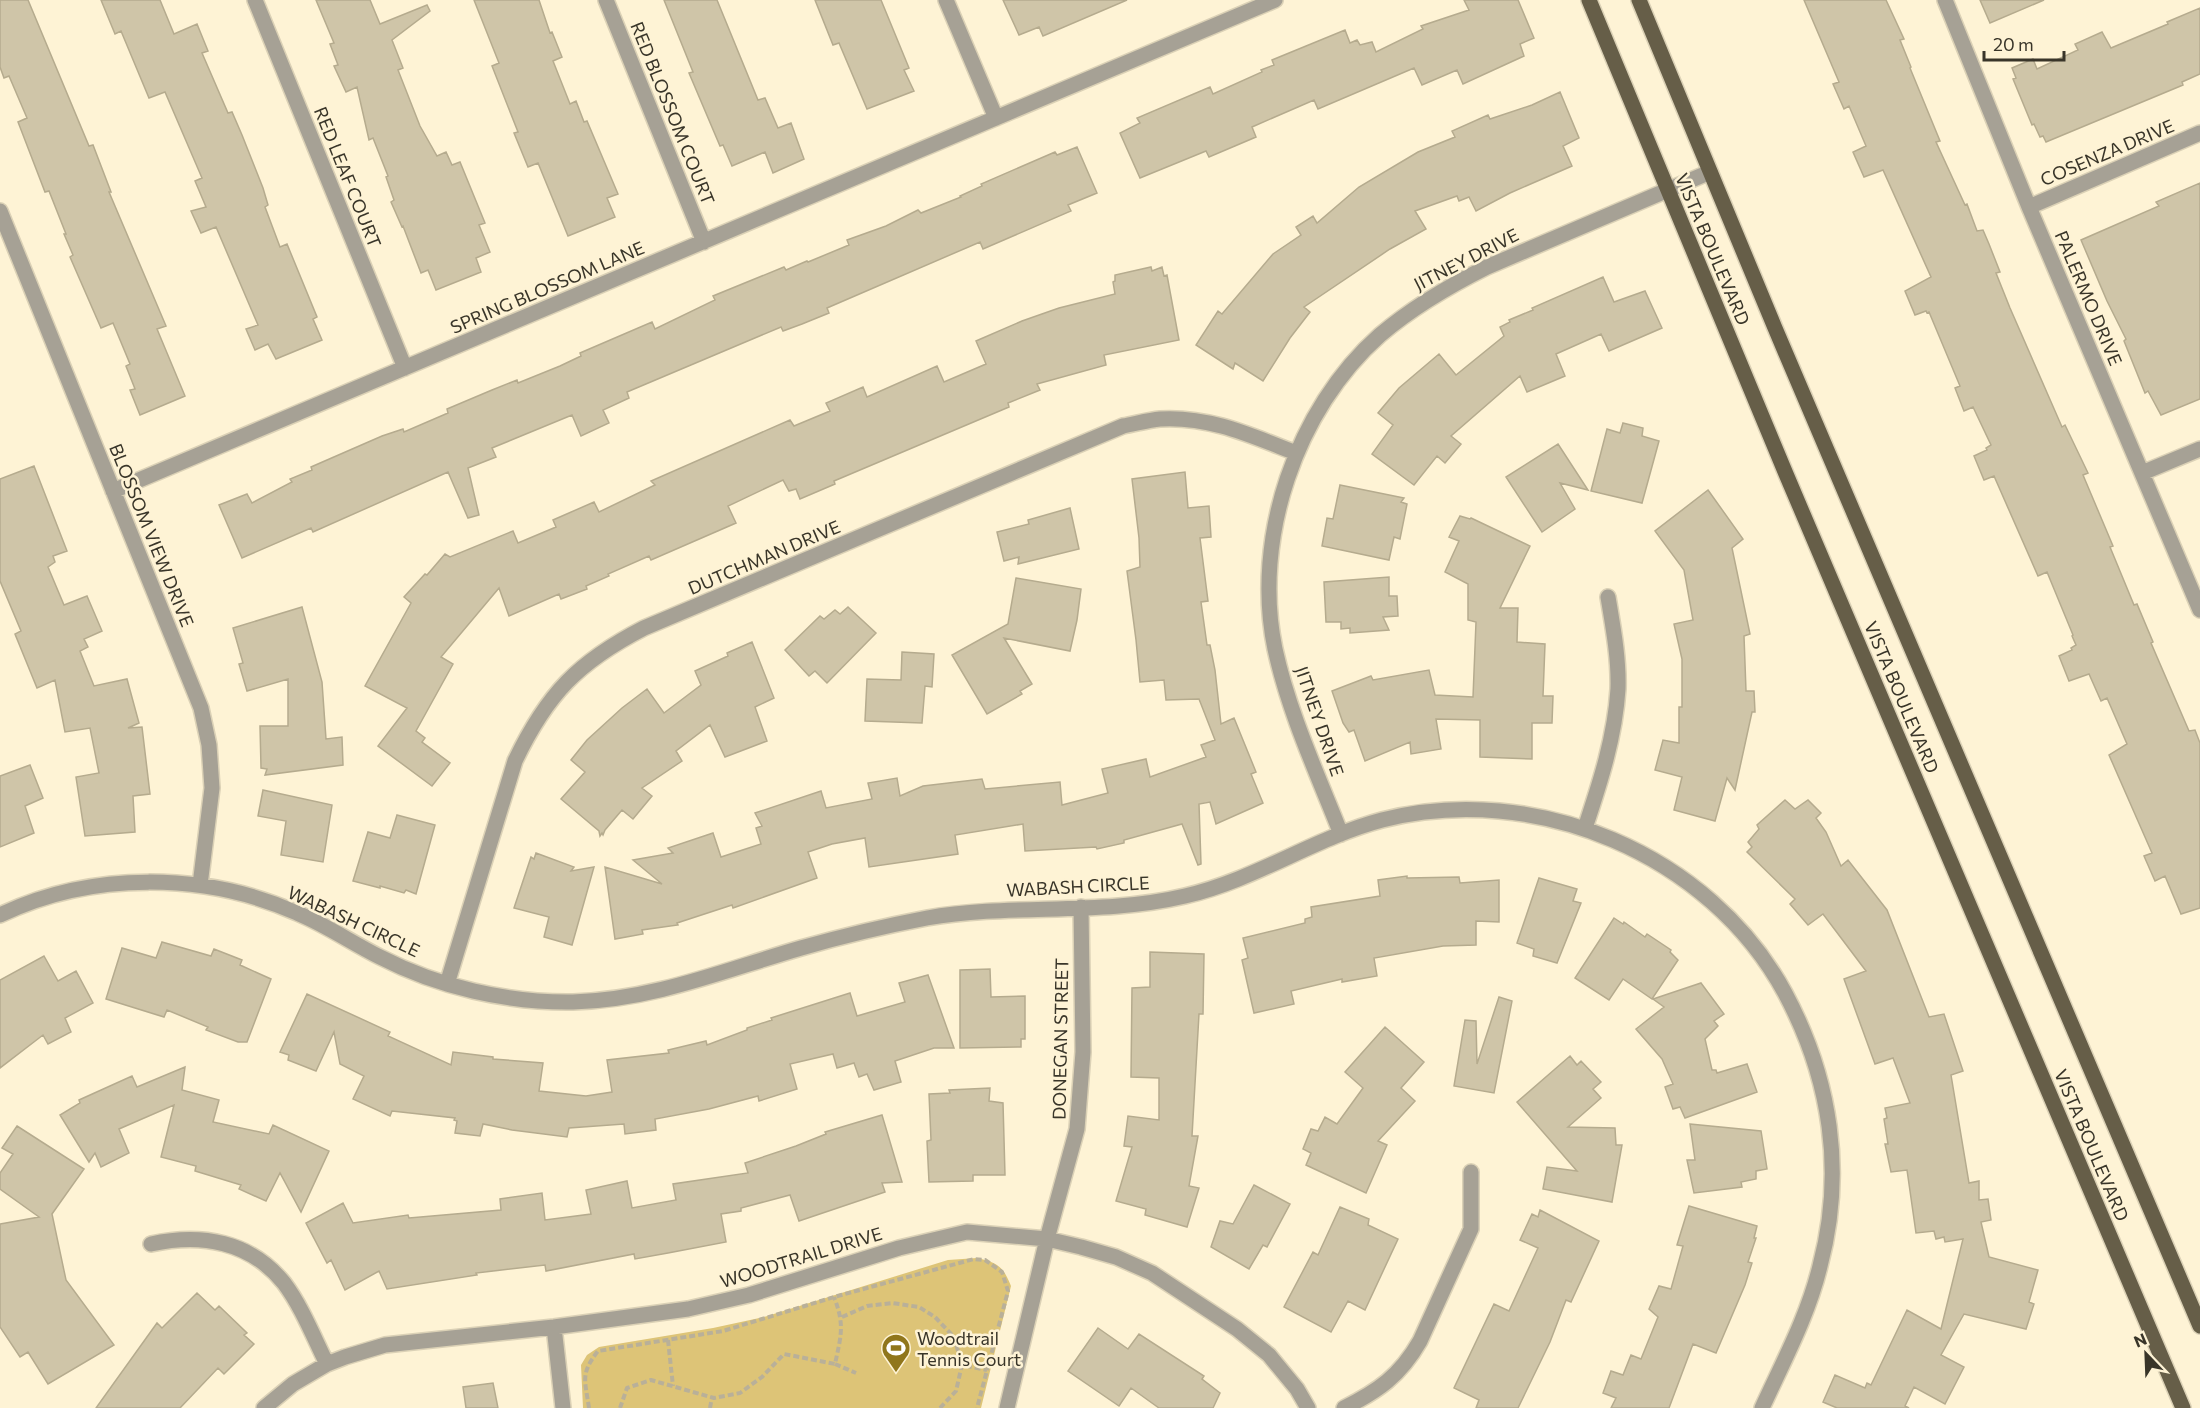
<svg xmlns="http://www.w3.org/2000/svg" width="2200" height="1408" font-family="Commissioner,sans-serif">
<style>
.green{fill:#ddc477}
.building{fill:#cfc5a8;stroke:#b5ab8e;stroke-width:1.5}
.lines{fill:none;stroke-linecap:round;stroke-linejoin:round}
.minor-casing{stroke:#dbd1b6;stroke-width:18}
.major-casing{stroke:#dbd1b6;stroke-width:18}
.path{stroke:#b9b099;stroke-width:4;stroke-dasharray:6 3;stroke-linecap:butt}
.minor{stroke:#a6a195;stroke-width:15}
.major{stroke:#665e48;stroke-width:15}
.labels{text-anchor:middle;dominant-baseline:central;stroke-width:5;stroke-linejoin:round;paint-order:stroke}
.street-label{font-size:18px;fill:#393529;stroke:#fef3d5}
.poi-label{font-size:18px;fill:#393529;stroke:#fef3d5;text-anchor:start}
</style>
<rect width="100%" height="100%" fill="#fef3d5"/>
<path class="green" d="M977,1258C998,1263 1003,1266 1011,1286L981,1408H583L581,1365L587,1355L599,1347L713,1328L764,1317L948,1260Z"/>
<path class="building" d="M0,0H28L89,146L93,145L111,192H109L166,326L157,329L185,396L140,415L130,390L135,389L126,366L130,364L113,323L101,328L70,257L73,255L64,234H66L49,191L45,192L18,122L27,118L9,76L4,78L0,67Z
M101,0H160L174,34L197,24L208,51L202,53L228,113L232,112L242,135L263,188L268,205L265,207L280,247L287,244L317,317L313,319L322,340L276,359L268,344L255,350L246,329L258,325L216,227L201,233L191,211L206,207L195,181L202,178L165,92L149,98L121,31L115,34Z
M316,0H370L380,24L427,5L430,11L392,40L403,68L398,70L420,126L437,156L446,152L452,165L460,162L485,223L479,225L490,252L476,258L481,272L436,290L428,270L421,273L403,226L402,227L391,202L394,200L386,177L388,176L373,138L369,140L357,87L346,92L334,66L338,65L330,44L334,43Z
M474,0H539L550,33L552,32L562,57L553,61L570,104L576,101L584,122L587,121L618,194L607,198L615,217L568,236L538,163L528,167L514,133L518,132L492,66L499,63Z
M664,0H717L758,100L765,98L778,128L791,123L804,159L773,173L765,152L732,166L723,145L720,146L689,73L693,72Z
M815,0H881L909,68L904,70L914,91L867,109L839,43L833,45Z
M1003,0H1127L1043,36L1039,27L1019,35Z
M1464,0H1518L1534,38L1520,44L1524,56L1463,84L1457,70L1422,85L1414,68L1318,109L1314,100L1252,127L1256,137L1209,157L1206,151L1140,178L1120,133L1140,123L1137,118L1210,87L1213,94L1262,72L1261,70L1274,65L1272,60L1345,30L1350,43L1357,40L1360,45L1372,42L1376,52L1423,29L1421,26L1469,10Z
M1804,0H1886L1904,39L1900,40L1911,67L1910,68L1940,141L1936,142L1965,205L1967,204L1977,231L1983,230L1989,244L2000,272L1996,273L2010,308L2062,427L2065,425L2088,473L2083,475L2113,546L2110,547L2134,605L2137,604L2153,642L2151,643L2189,731L2195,730L2200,743V908L2181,914L2165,876L2155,881L2144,856L2152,853L2109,755L2127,744L2107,698L2101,701L2089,674L2069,681L2059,656L2072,650L2071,648L2076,645L2072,636L2073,635L2047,572L2038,576L1994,476L1984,480L1974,456L1987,450L1986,448L1991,445L1973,407L1964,411L1955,388L1960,386L1929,312L1927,313L1926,311L1915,315L1905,291L1931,277L1883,170L1864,177L1853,152L1866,146L1849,106L1844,109L1833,84L1839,82Z
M1980,0H2044L1990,23Z
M2200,8V74L2182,82L2183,85L2046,142L2043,136L2040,137L2034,124L2032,125L2013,79L2016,78L2012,68L2033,59L2037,69L2078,50L2075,44L2102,32L2111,48L2168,24L2167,22Z
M1560,92L1579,138L1563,146L1572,166L1510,193L1476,211L1469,197L1459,201L1457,196L1415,211L1426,229L1390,249L1304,307L1310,312L1290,338L1263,381L1235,363L1233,369L1196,345L1218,311L1222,314L1273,254L1301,235L1296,227L1313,216L1317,223L1359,187L1418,152L1455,137L1452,131L1488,115L1490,119L1532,105Z
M1077,147L1097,193L1068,205L1071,211L983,249L980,242L827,308L829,313L802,324L783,331L781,327L627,392L629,398L603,410L609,423L581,436L572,415L492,448L496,457L468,468L479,515L468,518L448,472L313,532L311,528L242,558L219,505L247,494L252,503L292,482L290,479L312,470L311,467L382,436L403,429L404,432L448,413L447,409L492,390L517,380L518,383L560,366L581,356L580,353L652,322L655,329L715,300L713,296L784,267L786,270L807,261L808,262L849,245L847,240L886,226L918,210L921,213L961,197L960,196L982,186L981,184L1055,152L1057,155Z
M2200,183V399L2161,415L2148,391L2145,393L2124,341L2126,339L2107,301L2081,240L2159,206L2156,202Z
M1151,267L1152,271L1162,267L1164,276L1167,275L1179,340L1104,355L1106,365L1037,384L1040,390L1008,403L1009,407L834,481L835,484L800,499L796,489L789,491L783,480L728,506L736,523L651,560L649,556L608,574L609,576L586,586L587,589L561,599L559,594L509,616L499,588L441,657L453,664L416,731L425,738L422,742L450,763L432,786L378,746L407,708L365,686L411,603L404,597L425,574L427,575L445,554L450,557L513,531L518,543L556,527L553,520L594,502L599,512L655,485L651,481L790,420L794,426L830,411L826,403L863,387L867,397L937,366L944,382L986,364L976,341L1022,321L1059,308L1115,294L1113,282L1115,281V275Z
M1603,277L1614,302L1645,291L1662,328L1609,351L1601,334L1556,354L1565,376L1527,392L1520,376L1451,436L1461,444L1445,463L1437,456L1414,485L1372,454L1393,425L1378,413L1399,388L1439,354L1456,375L1504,336L1500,327L1510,322L1509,320L1533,310L1532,308Z
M1623,423L1643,428L1642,436L1659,441L1642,503L1591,491L1607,429L1620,433Z
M1558,444L1588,490L1560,483L1575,509L1542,532L1506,477Z
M34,466L67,551L53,556L55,562L48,567L64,605L87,596L102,631L84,639L88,647L80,651L94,686L127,679L139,723L128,728L142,727L150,794L133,796L135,832L85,836L76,777L99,773L90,728L65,732L55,680L37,688L15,634L21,631L0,581V479Z
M1185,472L1188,508L1209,506L1211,537L1200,538L1208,601L1201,602L1207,645H1210L1215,670L1221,724L1234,718L1256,772L1251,774L1263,803L1216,824L1210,802L1199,804L1201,864L1198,865L1182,824L1124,840V843L1097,849L1096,847L1025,851L1023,824L955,835L958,854L869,867L865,838L832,844L808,852L817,878L733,908L732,905L677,923L678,925L642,930L643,934L615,939L605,867L662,884L633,860L673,853L668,848L713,833L721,857L761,844L756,828L762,826L755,813L821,791L826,808L872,799L868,783L897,778L900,796L923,786L982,779L985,789L1060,782L1062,805L1108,793L1102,769L1146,759L1150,777L1206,757L1201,745L1215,740L1199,699L1166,700L1164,680L1140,682L1136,640L1127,571L1140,567L1139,538L1132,479Z
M1340,485L1404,498L1401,502L1407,504L1400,539L1394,537L1389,560L1322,546L1327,518L1333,519Z
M1708,490L1743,539L1732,548L1750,634L1744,636L1746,691H1754L1755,712H1752L1735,790L1727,778L1715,821L1674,810L1682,777L1655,770L1663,740L1679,743V707H1682V659L1674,624L1693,620L1684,570L1655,531Z
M1070,508L1079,549L1018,564L1019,557L1004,561L997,532L1029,524L1028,520Z
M1460,516L1470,519L1471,518L1530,546L1500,608H1518L1517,642L1545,644L1543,696H1553L1552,723H1532V759L1480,757V720L1436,719L1441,749L1411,754L1410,742L1365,761L1354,730L1349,732L1343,723L1332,691L1371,676L1373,680L1429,670L1435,695L1473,697L1476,622L1468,620V584L1445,572L1459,541L1449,537Z
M1389,577V596H1397L1398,616L1383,617L1389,630L1350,633V628L1341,629V622H1326L1324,582Z
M1016,578L1081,589L1077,620L1070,651L1004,638L1032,684L1020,691L1022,694L987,714L952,655L1008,624Z
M302,607L322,682L326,739L342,737L343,765L265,775L267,769L261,768L260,726H288V679L247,691L239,664L243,663L233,628Z
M848,607L876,633L827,683L815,671L809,676L785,650L820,616L824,619L835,610L840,614Z
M752,642L774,698L755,707L767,741L725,757L710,725L676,751L682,761L642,788L652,796L633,819L622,810L605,830L603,835L602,833L600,836L599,831L561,799L585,772L571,760L587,740L622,708L647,689L664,713L701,685L695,671L728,656L727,653Z
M902,652L934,654L932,687L925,686L922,723L865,721L867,679L901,680Z
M30,765L43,798L25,806L34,833L0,847V776Z
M263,790L332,805L323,862L281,855L286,821L258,816Z
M1785,800L1795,809L1808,800L1821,813L1816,818L1826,832L1841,866L1848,860L1887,910L1929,1017L1944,1014L1963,1071L1951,1075L1969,1183L1979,1181V1200L1988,1199L1991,1220L1981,1222L1989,1257L2038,1270L2029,1302L2034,1304L2026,1329L1964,1314L1941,1355L1964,1367L1945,1404L1914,1387L1905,1406L1909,1408H1837L1823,1402L1835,1375L1865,1388L1867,1383L1871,1385L1907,1310L1941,1329L1963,1239L1945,1242L1944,1237L1936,1239L1934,1231L1916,1233L1907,1170L1891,1172L1885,1144H1888L1884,1119L1887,1118L1885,1108L1910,1103L1893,1058L1875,1064L1844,979L1866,971L1823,914L1808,925L1790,904L1795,899L1747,852L1752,847L1748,842L1759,829L1757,825Z
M397,815L435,825L416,894L406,890L404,893L380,886V888L353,881L368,832L390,838Z
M536,853L574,867L571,871L594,867L572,945L544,937L549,917L514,908L531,857L534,859Z
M1407,876V878L1459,877L1460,883L1499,880V922L1476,921V945L1443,946L1374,958L1377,976L1342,982V979L1291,991L1294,1004L1254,1013L1242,960L1248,958L1243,938L1305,923V919L1312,917L1311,907L1380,896L1378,880Z
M1539,878L1577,889L1573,901L1581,903L1557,963L1533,956L1534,949L1517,943Z
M1614,918L1623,924L1624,922L1645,937L1647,934L1671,950L1670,952L1678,960L1652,999L1623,979L1609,1000L1575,978Z
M162,942L211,956L214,949L242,960L240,965L271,979L247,1042H238L206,1030L208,1027L167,1010L164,1017L106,999L122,948L156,958Z
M1150,952L1204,954L1203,1014H1199L1192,1136H1198L1189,1186L1199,1188L1187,1227L1145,1215L1146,1209L1116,1201L1132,1147L1124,1146L1128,1116L1159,1120V1078L1131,1077L1132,988L1150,987Z
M44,956L58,981L76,971L93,1003L65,1018L71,1032L48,1044L43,1035L0,1068V980Z
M990,969L991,997L1025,996V1039H1021V1047L960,1048V970Z
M928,975L954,1048H934L895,1061L901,1082L874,1090L867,1074L859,1077L854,1063L837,1068L833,1054L790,1064L797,1089L759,1101L758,1096L709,1109L655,1119L656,1130L625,1134L624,1124L569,1128L567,1137L512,1130L483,1124L480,1136L455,1133L457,1121L454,1120L455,1118L392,1111L390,1116L353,1099L364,1076L340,1064L334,1032L316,1071L288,1060L289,1055L280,1052L307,994L390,1032L388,1036L451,1065L453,1052L493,1057V1059L543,1063L539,1091L586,1096L612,1092L607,1060L669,1053L668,1050L706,1041L707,1045L747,1030V1028L772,1020L771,1018L850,993L857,1016L905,1002L899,983Z
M1701,983L1724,1014L1714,1021L1718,1026L1705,1039L1712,1070H1716L1717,1073L1747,1064L1757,1092L1685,1118L1680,1107L1673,1109L1665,1087L1673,1084L1662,1059L1636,1029L1664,1007L1653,999Z
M1499,997L1512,1001L1494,1093L1454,1086L1465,1020L1476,1021L1477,1064Z
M1385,1027L1424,1062L1401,1088L1415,1101L1378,1141L1387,1145L1366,1193L1306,1165L1311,1153L1303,1149L1311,1129L1318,1131L1325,1117L1337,1124L1363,1088L1345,1072Z
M1570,1056L1577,1065L1581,1061L1601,1082L1593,1089L1601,1098L1568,1127L1615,1128L1616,1145H1622L1612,1202L1543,1189L1547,1167L1577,1171L1517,1102Z
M185,1067L182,1090L219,1100L213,1122L269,1134L273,1125L329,1151L301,1212L280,1173L266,1201L239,1189L241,1185L195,1171L196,1166L161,1157L174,1105L119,1129L129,1153L101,1167L95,1153L89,1162L60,1115L80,1103L79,1100L132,1076L137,1087Z
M990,1088L989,1101L1003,1103L1005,1175H973V1181L929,1182L927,1141L931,1140L929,1094L950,1093L949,1090Z
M882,1115L902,1182L882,1183L885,1192L799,1221L790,1195L741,1208V1211L721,1214L726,1242L668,1253L635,1259L634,1254L546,1271L545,1265L476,1273L477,1275L387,1289L379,1271L345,1290L331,1260L327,1263L306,1223L343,1203L353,1223L408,1215L409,1218L501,1210L500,1199L542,1193L545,1220L591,1214L586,1190L627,1181L632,1208L676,1200L673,1184L748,1173L745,1163L796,1146L826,1134L825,1132Z
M1690,1124L1761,1131L1767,1169L1756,1171V1179L1741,1182L1742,1187L1694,1193L1687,1160H1695Z
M17,1126L84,1169L52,1214L66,1280L114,1345L48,1384L28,1352L20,1357L0,1327V1224L39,1217L0,1189V1173L13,1154L2,1148Z
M1254,1185L1290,1204L1267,1247L1263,1245L1249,1269L1211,1247L1220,1221L1233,1224Z
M1689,1206L1757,1226L1754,1238H1756L1748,1262L1752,1263L1745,1285L1716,1353L1693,1344L1669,1408H1611L1616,1398L1603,1393L1611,1371L1623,1375L1631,1355L1641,1359L1658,1317L1649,1309L1659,1286L1671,1289L1683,1246L1677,1245Z
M1340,1207L1369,1219L1368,1225L1398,1239L1365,1310L1348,1301L1331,1332L1284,1307L1313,1252L1318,1255Z
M1540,1210L1599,1241L1571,1302L1566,1300L1550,1342L1518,1408H1476L1479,1400L1454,1388L1494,1304L1509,1311L1538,1248L1520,1240L1532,1214L1538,1217Z
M197,1293L215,1310L219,1306L247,1333L244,1335L254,1344L224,1374L218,1368L180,1408H96L157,1323L162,1328Z
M1098,1328L1128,1349L1139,1334L1204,1376L1202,1379L1220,1393L1213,1408H1159L1131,1388L1119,1406L1068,1371Z
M493,1383L498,1408H466L463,1387Z"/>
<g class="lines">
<g class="minor-casing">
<path id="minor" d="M255,0L405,368
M606,0L704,242
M946,0L996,118
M1945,0L2029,207L2200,610
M2029,207L2200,133
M0,211L201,708L209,745L212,788L200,885
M2142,473L2200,449
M113,491L1275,0
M1585,828C1600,783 1615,737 1618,689C1619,658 1613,627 1608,597
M1341,834C1317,773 1289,713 1275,649C1252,539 1296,409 1380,335C1413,307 1449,286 1487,267L1710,172
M0,915C91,871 205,872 297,913C326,925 352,943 380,957C438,987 508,1003 573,1002C653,1000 725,970 801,948C843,936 885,926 927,918C1012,903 1101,916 1185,896C1255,880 1314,838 1382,820C1535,781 1710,854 1785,993C1831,1079 1845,1172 1820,1266C1808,1316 1783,1362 1762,1408
M447,984L515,761C547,694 578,662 644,628L1123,426C1135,424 1148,420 1160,419C1210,416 1252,436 1296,453
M151,1244C201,1233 250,1241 284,1283C302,1307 314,1338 327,1364
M554,1327L563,1408
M264,1408L293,1384L327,1364L345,1357L385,1345L554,1327L688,1309L749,1295L899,1248L967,1232L1047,1239L1081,1247L1116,1257L1152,1273L1237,1329L1269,1355L1297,1389L1308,1408
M1007,1408L1047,1239L1077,1129L1083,1052L1081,907
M1344,1408C1378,1391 1400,1376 1420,1341L1471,1229V1172"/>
</g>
<g class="major-casing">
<path id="major" d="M1589,0L1786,474L2183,1408
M1639,0L1775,328L2200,1326"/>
</g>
<path class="path" d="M842,1317L867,1306L892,1303L919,1307L935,1317L954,1337L962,1365
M668,1340L673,1386
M835,1364L856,1373
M589,1408C585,1380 580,1374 598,1351L723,1331L834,1297L974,1259L985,1260L1002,1272L1008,1291L977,1408
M620,1408L627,1388L651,1380L714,1398L740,1393L762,1377L784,1354L835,1364C841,1336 845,1325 834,1297
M710,1408L712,1397
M940,1408L956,1391L962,1365L987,1370"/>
<use href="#minor" class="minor"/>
<use href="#major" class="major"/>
</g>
<defs>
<g id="stadium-pin" transform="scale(1.5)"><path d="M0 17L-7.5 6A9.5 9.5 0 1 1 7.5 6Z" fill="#90761b" stroke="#fef3d5"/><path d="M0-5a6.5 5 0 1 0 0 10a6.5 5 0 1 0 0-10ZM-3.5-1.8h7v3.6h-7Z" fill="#fff"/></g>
</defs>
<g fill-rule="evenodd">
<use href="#stadium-pin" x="896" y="1348"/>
</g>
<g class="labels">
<g class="street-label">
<text transform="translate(673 113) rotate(68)">RED BLOSSOM COURT</text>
<text transform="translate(2107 152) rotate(-23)">COSENZA DRIVE</text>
<text transform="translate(348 177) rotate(68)">RED LEAF COURT</text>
<text transform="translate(1713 249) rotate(67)">VISTA BOULEVARD</text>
<text transform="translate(1466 259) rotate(-27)">JITNEY DRIVE</text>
<text transform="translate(547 287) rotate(-23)">SPRING BLOSSOM LANE</text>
<text transform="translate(2089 298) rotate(67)">PALERMO DRIVE</text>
<text transform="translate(152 535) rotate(68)">BLOSSOM VIEW DRIVE</text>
<text transform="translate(764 557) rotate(-23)">DUTCHMAN DRIVE</text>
<text transform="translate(1902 697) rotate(67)">VISTA BOULEVARD</text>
<text transform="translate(1320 721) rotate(71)">JITNEY DRIVE</text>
<text transform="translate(1078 886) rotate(-3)">WABASH CIRCLE</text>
<text transform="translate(354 921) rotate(25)">WABASH CIRCLE</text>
<text transform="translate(1060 1039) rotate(-89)">DONEGAN STREET</text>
<text transform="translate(2092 1145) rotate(67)">VISTA BOULEVARD</text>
<text transform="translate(801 1257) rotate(-17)">WOODTRAIL DRIVE</text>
</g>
<g class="poi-label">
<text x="917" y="1338">Woodtrail<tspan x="917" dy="21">Tennis Court</tspan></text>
</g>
</g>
<g transform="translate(2146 1354) rotate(337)" stroke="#fef3d5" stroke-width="4.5" paint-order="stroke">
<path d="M0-4.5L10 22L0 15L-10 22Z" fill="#393529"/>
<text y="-9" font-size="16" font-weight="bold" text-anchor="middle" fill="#393529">N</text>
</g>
<path d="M1984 51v9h80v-9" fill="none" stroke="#393529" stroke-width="3"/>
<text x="1993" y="51" font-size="18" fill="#393529" stroke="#fef3d5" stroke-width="4.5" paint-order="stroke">20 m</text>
</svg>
